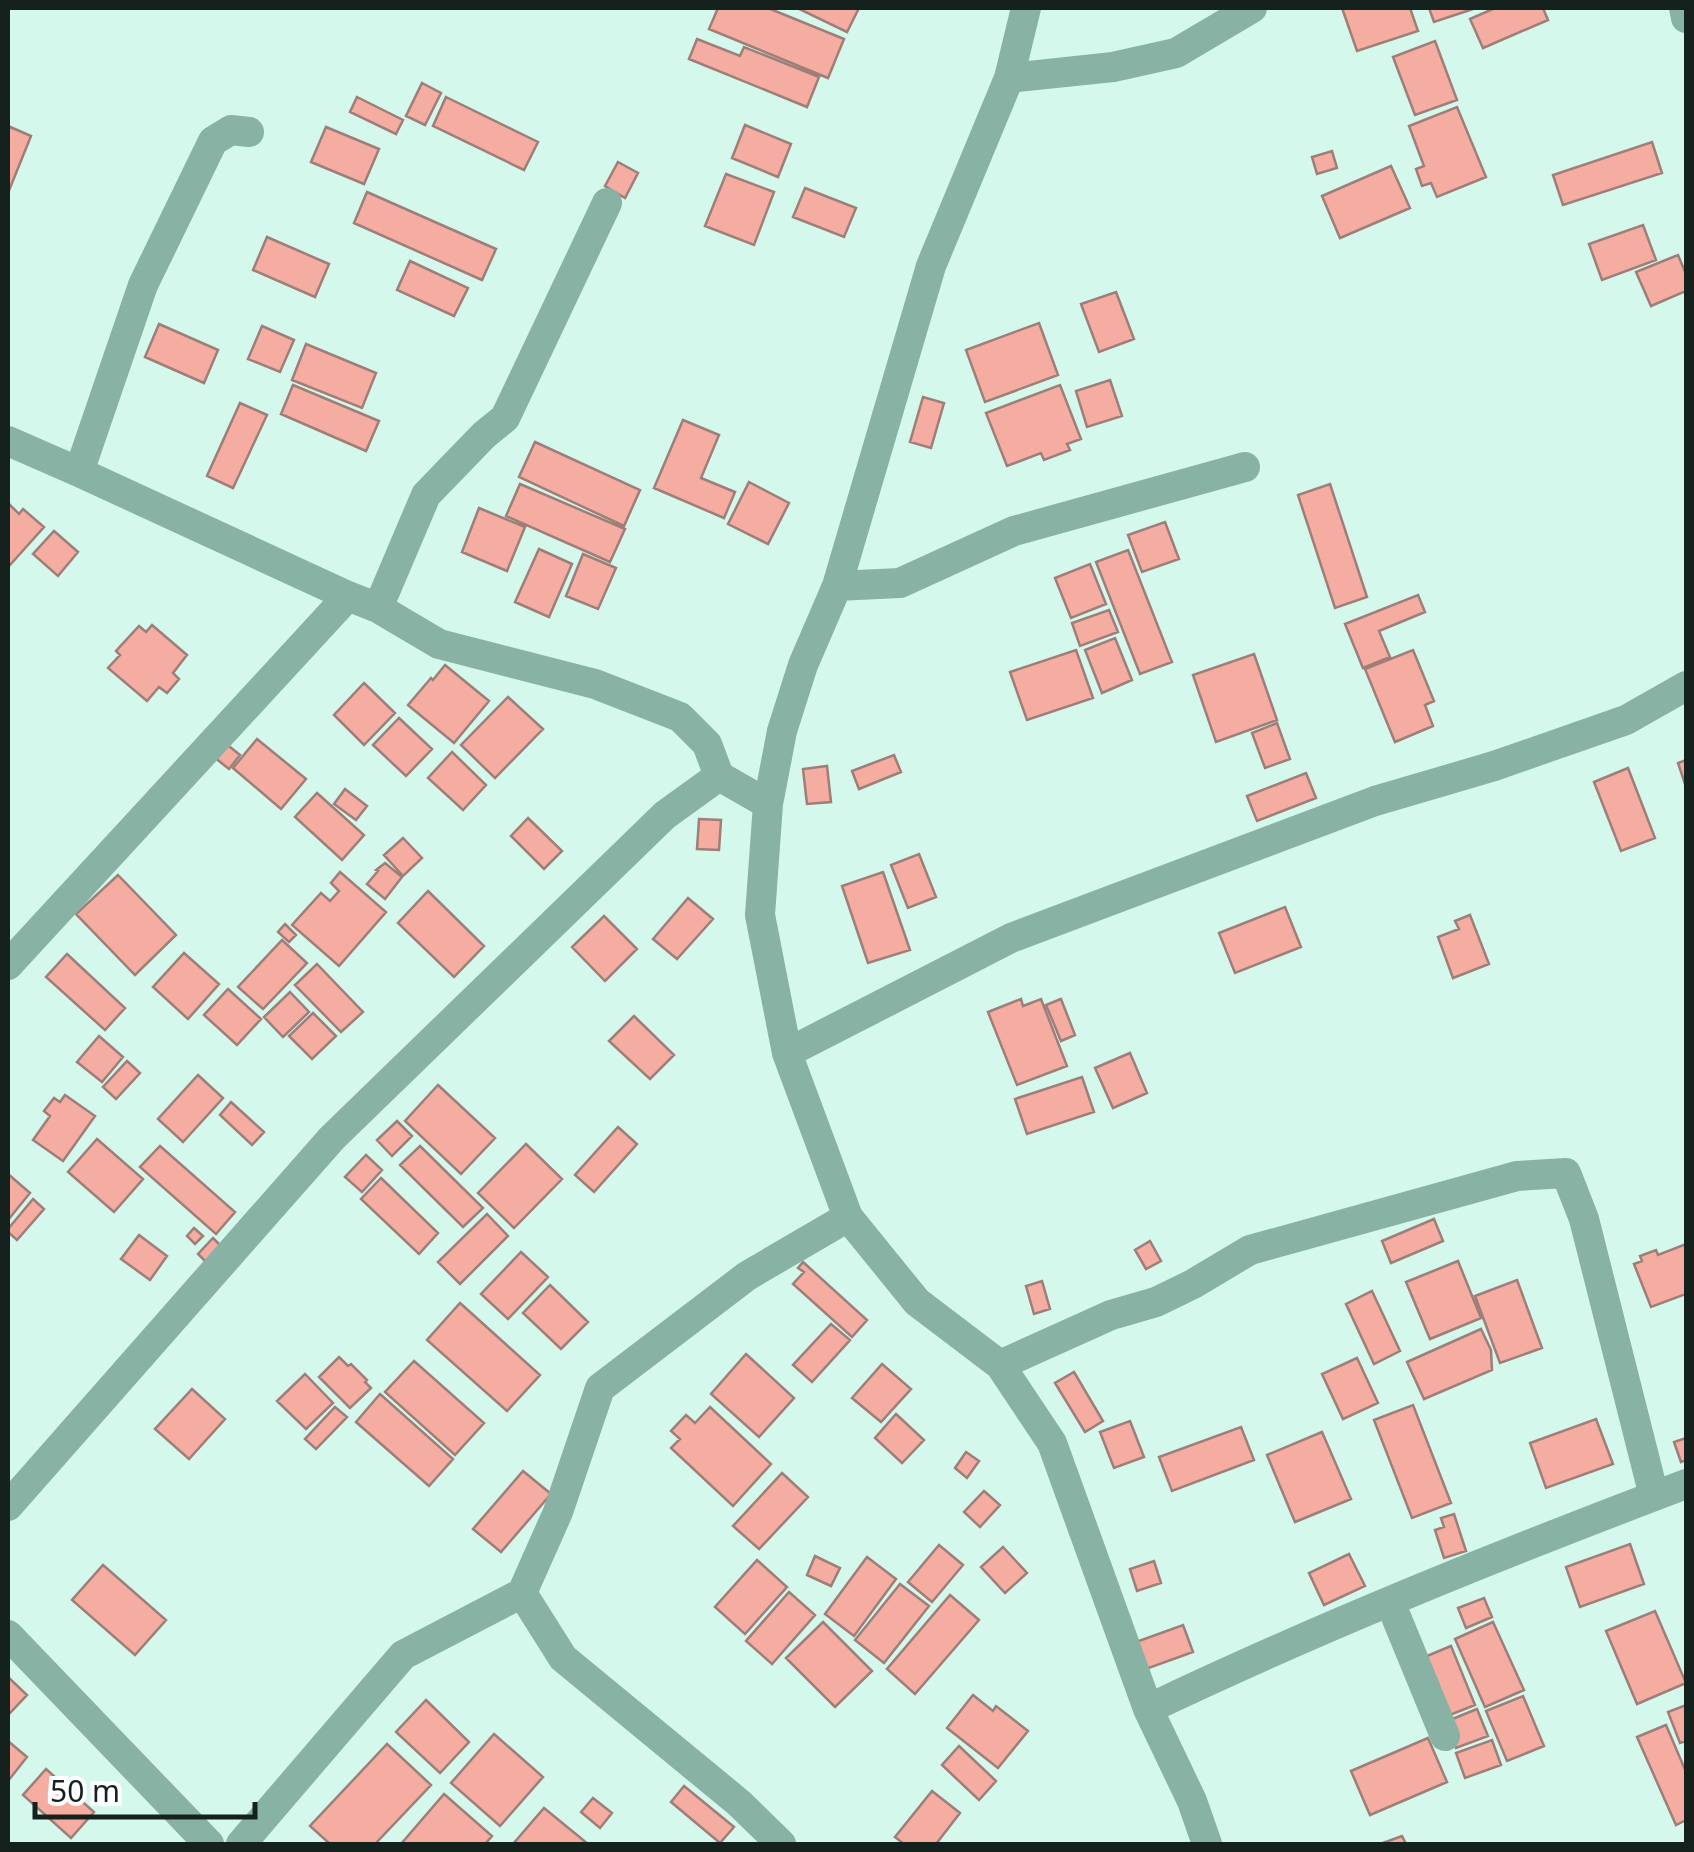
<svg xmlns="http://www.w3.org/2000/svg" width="1694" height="1852" font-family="'Noto Sans',sans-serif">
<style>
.building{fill:#f5ada1;stroke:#9e7e79;stroke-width:2.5}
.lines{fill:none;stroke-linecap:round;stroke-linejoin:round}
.minor{stroke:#88b2a4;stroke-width:30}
</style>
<rect width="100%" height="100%" fill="#d5f8ec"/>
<path class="building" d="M718,8H768L844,39L828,78L709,29Z
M800,8H859L847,32L799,9Z
M1342,8H1410L1418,31L1357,51Z
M1429,8H1476L1434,22Z
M1495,8H1543L1548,20L1483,48L1470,19Z
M697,39L740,56L744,47L819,77L807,107L689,59Z
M1435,41L1457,100L1415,115L1393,57Z
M422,83L441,93L425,125L406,116Z
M357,97L403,120L396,134L350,112Z
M446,97L538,142L524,170L433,126Z
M1457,107L1486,177L1437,197L1431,183L1422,186L1416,169L1424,166L1409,126Z
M745,125L791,144L778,177L732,158Z
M8,126L31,136L8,193Z
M326,127L379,149L364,184L311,162Z
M1652,142L1662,173L1563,205L1553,175Z
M1332,151L1337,168L1317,174L1312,157Z
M618,162L638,173L625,198L605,186Z
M1391,166L1410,208L1340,238L1322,196Z
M726,174L774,192L754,245L705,226Z
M805,188L856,208L844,237L793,217Z
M367,192L496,249L482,280L354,223Z
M1643,225L1656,260L1602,280L1589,244Z
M267,237L329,264L315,297L253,270Z
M1678,255L1686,274V291L1651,306L1636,272Z
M410,261L468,288L454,316L397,290Z
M1116,292L1134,339L1099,352L1081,304Z
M1039,323L1058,375L985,402L966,350Z
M159,324L218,350L204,383L145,357Z
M262,326L294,340L280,372L248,359Z
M306,344L376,373L362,408L292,380Z
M1110,380L1122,416L1087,427L1076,391Z
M293,385L379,421L366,451L281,414Z
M1060,385L1081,439L1067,444L1070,450L1044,460L1041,453L1007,466L986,413Z
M923,397L944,403L931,448L910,442Z
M240,403L267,415L233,488L207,476Z
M683,420L719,435L701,478L735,492L724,518L654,488Z
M535,442L640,490L624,526L519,477Z
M749,482L789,503L768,544L728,524Z
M520,484L625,529L610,562L506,516Z
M1330,484L1367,597L1335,608L1298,495Z
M8,503L19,514L23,509L44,527L10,565L8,563Z
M479,508L525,527L507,571L462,552Z
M1165,522L1179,559L1142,572L1128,535Z
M54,531L78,552L58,576L33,554Z
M539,549L572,564L549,617L515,602Z
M1128,550L1172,662L1140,674L1096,562Z
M583,554L616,568L598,609L566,596Z
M1090,564L1106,604L1071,618L1055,578Z
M1418,595L1425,612L1379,631L1390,657L1363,668L1345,624Z
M1109,610L1118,632L1080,646L1072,623Z
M152,625L187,655L173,673L179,679L167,693L159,687L147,701L108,668L120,655L116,651L139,626L146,632Z
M1115,638L1132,680L1102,693L1085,650Z
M1076,650L1093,698L1027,720L1010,672Z
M1413,650L1434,701L1425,705L1433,726L1395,742L1365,669Z
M1254,654L1277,720L1216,742L1193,675Z
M445,665L489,701L454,743L408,705L431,678L433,680Z
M364,683L395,713L364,745L334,715Z
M508,697L543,729L495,778L461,745Z
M399,718L432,749L406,776L373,745Z
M1277,723L1290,759L1265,768L1252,733Z
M257,739L306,779L281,809L233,768Z
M225,743L240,755L229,769L214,757Z
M452,752L486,785L463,810L428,778Z
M894,755L901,772L859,789L852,771Z
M1686,760V787L1678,763Z
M827,766L831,802L807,804L803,769Z
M1628,768L1655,838L1621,851L1594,782Z
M1306,773L1316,798L1257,821L1247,796Z
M345,789L367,806L356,820L334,804Z
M317,793L364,835L342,860L295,817Z
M528,818L562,851L544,869L511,836Z
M699,819L721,820L719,850L697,849Z
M403,838L422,858L403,876L384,855Z
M919,854L936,897L908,908L891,865Z
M385,863L402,877L385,899L367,884L378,871L376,870Z
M340,872L386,912L339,966L292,925L321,893L330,901L339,891L331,883Z
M883,872L910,950L868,963L842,886Z
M118,875L176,935L135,975L76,914Z
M428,891L484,946L454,977L398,923Z
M688,898L713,919L677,959L653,939Z
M1285,907L1301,947L1235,973L1219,933Z
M1470,915L1489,964L1453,978L1438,937L1459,929L1455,921Z
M604,916L637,949L605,981L572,947Z
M285,924L296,935L289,942L278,932Z
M282,940L307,963L263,1009L238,987Z
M184,953L219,984L188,1019L153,987Z
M67,954L125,1008L105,1030L46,977Z
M317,964L363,1012L341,1032L295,985Z
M228,989L261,1019L237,1045L204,1015Z
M290,992L309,1012L283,1037L264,1017Z
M1021,999L1023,1006L1041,999L1067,1066L1017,1085L988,1012Z
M1061,999L1075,1035L1061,1041L1046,1005Z
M313,1013L336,1036L312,1059L289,1036Z
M634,1016L674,1055L650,1079L609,1041Z
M99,1036L123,1057L102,1082L77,1062Z
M1130,1053L1147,1093L1113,1108L1095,1068Z
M127,1061L140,1073L116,1099L103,1087Z
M198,1075L223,1098L183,1142L158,1119Z
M1082,1077L1094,1112L1027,1134L1015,1099Z
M438,1085L495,1138L461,1174L405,1121Z
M65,1095L95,1116L63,1161L33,1140L50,1116L44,1111L54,1098L60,1102Z
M231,1102L264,1132L252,1145L220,1115Z
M397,1121L412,1136L392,1156L377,1140Z
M618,1127L637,1144L594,1192L575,1175Z
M97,1139L143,1179L114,1212L68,1172Z
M526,1144L562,1179L514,1228L478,1193Z
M160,1146L235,1212L216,1234L140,1167Z
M420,1146L483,1208L463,1227L400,1165Z
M366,1155L382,1170L362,1192L345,1177Z
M8,1174L30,1193L8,1220Z
M381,1178L438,1233L419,1254L361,1199Z
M33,1199L44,1209L17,1240L8,1232V1229Z
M487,1214L508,1236L460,1284L438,1262Z
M1434,1219L1443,1241L1391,1263L1382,1241Z
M194,1228L203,1236L195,1244L187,1236Z
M139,1235L167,1256L150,1280L121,1259Z
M213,1238L221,1246L206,1262L198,1254Z
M1150,1241L1161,1261L1146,1269L1135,1250Z
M1686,1244V1294L1651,1307L1634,1264L1642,1261L1640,1256L1656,1250L1658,1255Z
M521,1252L548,1277L508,1319L481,1294Z
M1458,1261L1481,1318L1430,1339L1406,1282Z
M803,1262L867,1320L852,1337L793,1284L804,1272L798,1268Z
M1517,1280L1542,1348L1500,1363L1475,1296Z
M1042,1281L1050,1309L1034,1314L1026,1286Z
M550,1285L588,1322L561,1349L523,1313Z
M1372,1291L1400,1351L1374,1364L1346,1304Z
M460,1303L540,1375L507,1411L427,1340Z
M831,1324L850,1340L812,1382L793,1365Z
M1481,1329L1491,1350L1492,1370L1424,1399L1407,1362Z
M746,1354L794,1398L759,1437L711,1394Z
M339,1357L348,1366L351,1364L367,1380L365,1382L371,1388L350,1408L319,1377Z
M1357,1358L1378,1403L1343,1419L1322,1374Z
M414,1361L484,1423L455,1455L385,1392Z
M882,1364L911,1389L881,1422L852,1398Z
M1074,1372L1103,1421L1085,1432L1055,1383Z
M305,1374L333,1403L306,1429L277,1401Z
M192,1389L225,1419L189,1459L155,1429Z
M380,1394L453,1459L429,1486L356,1422Z
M1413,1405L1451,1503L1412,1518L1374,1420Z
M335,1407L347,1417L316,1449L305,1439Z
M710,1407L771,1464L733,1506L671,1448L680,1439L671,1431L686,1415L695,1423Z
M896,1414L924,1440L902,1463L875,1438Z
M1596,1419L1613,1464L1546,1488L1530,1443Z
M1130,1421L1144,1457L1114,1468L1100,1432Z
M1241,1427L1254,1460L1172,1491L1159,1457Z
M1322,1432L1351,1499L1295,1522L1267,1455Z
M1686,1438V1460L1681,1462L1674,1442Z
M966,1452L979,1461L967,1478L955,1468Z
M523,1471L551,1494L501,1552L473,1529Z
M782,1473L808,1497L759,1549L733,1526Z
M984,1491L1000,1505L980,1527L964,1512Z
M1454,1514L1466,1551L1444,1558L1435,1530L1444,1527L1441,1518Z
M1630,1544L1644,1584L1580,1607L1566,1567Z
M939,1545L963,1565L932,1602L908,1582Z
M1003,1547L1027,1573L1005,1593L981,1567Z
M1349,1554L1365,1586L1324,1605L1309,1573Z
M815,1556L840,1568L831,1586L807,1575Z
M867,1557L896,1579L854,1636L825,1614Z
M757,1560L787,1587L745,1634L715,1607Z
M1154,1561L1161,1583L1137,1591L1130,1569Z
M103,1565L166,1620L135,1655L72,1600Z
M900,1584L929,1606L884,1663L855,1640Z
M789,1592L815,1615L772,1664L746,1641Z
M950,1595L979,1620L915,1694L887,1669Z
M1484,1598L1492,1617L1466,1628L1458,1608Z
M1655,1611L1686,1683L1637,1704L1606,1631Z
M823,1622L872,1671L835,1707L786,1658Z
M1493,1622L1524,1690L1485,1707L1455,1639Z
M1183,1625L1193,1652L1146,1669L1136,1642Z
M1451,1646L1475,1705L1440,1719L1415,1661Z
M8,1677L27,1695L8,1715Z
M973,1695L993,1711L996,1706L1028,1731L998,1768L947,1728Z
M1523,1696L1544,1746L1507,1761L1486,1711Z
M426,1700L469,1742L440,1773L396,1732Z
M1686,1705V1741L1680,1743L1668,1712Z
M1477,1709L1488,1736L1456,1748L1445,1722Z
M1666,1725L1686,1772V1820L1676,1825L1637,1737Z
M494,1734L543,1777L500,1826L451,1783Z
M1428,1738L1447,1782L1370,1815L1351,1771Z
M1492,1740L1501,1765L1465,1778L1456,1753Z
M8,1741L27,1757L8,1781Z
M387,1744L431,1785L375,1844H330L310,1826Z
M959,1746L996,1781L979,1800L942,1765Z
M46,1769L94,1812L71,1838L23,1795Z
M684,1786L734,1827L720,1843L671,1802Z
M932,1791L960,1813L936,1844H904L895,1837Z
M444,1794L492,1836L485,1844H401Z
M593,1798L612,1813L600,1828L581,1812Z
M544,1808L588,1844H513Z
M1402,1836L1406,1844H1380Z"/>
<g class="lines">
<path class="minor" d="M1026,8L1009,78L931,266L837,586L803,665L782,731L768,804L760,915L787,1053L848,1217L917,1302L1000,1365L1052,1443L1148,1709L1192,1801L1207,1844
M1684,8L1686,18
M1009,78L1113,67L1176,53L1252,8
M8,441L79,472L348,596
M79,472L143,285L213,141L231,130L249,132
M837,586L900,583L1014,531L1245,467
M378,608L426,495L484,435L505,418L607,203
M8,965L348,596L378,608L439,644L595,684L680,717L707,744L719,776L768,804
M787,1053L1011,938L1375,801L1494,766L1626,720L1686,686
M1000,1365L1111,1315L1156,1302L1193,1284L1250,1250L1517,1176L1566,1173L1584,1219L1654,1496
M8,1506L332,1138L665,815L719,776
M522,1593L563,1658L739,1803L781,1844
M1390,1602L1445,1736
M8,1635L209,1844
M1148,1709C1324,1625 1504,1553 1686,1484
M241,1844L403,1655L522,1593L558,1512L600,1388L747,1276L848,1217"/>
</g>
<rect width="1694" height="1852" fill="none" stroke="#14211d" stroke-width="20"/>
<path d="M35 1802v15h220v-15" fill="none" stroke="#14211d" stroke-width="5"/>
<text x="50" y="1802" font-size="30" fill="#14211d" stroke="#ffffff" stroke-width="8" paint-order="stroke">50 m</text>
</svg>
